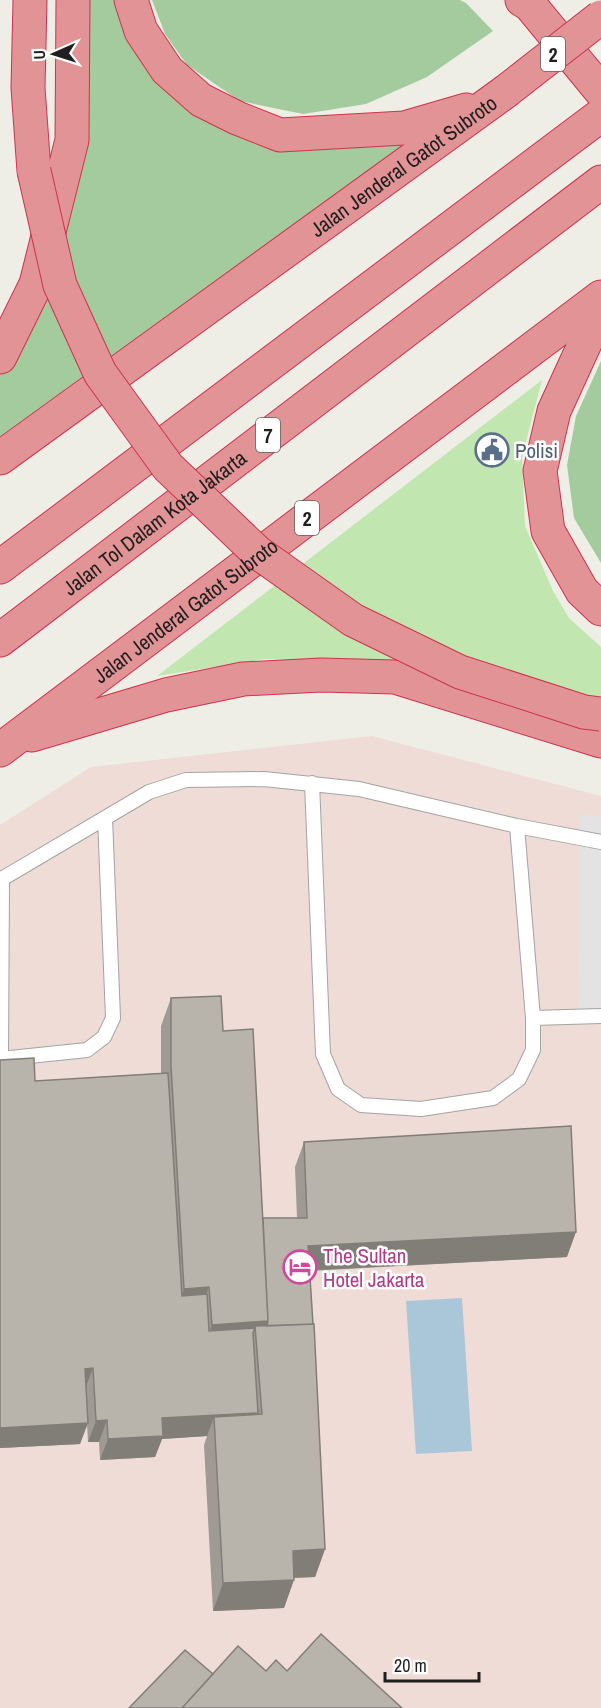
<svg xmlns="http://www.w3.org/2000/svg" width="601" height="1708" font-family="'Archivo Narrow',sans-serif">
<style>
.commercial{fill:#efdcd7}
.grass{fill:#c1e6b0}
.forest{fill:#a4cb9e}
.parking{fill:#e3e3e3}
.water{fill:#aac7da}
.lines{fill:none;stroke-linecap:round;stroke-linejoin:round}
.lane-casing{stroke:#a3a3a3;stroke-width:16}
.highway-casing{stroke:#cf324e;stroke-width:35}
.lane{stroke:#fff;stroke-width:14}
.highway{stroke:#e19395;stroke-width:33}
.highway-bridge-casing{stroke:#cf324e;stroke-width:35;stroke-linecap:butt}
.highway-bridge{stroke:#e19395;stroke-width:33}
.wall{fill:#9e9b94}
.shaded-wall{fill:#817e78}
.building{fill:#b8b4ac;stroke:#817e78;stroke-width:1.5}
.labels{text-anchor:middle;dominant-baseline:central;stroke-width:5;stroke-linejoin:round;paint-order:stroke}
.shield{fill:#fff;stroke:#626262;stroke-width:1.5}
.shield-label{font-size:20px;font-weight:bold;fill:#1f1f1f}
.street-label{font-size:21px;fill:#1f1f1f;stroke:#fff}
.service-label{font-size:21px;fill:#4e5e75;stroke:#fff;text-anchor:start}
.hotel-label{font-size:21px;fill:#b23c85;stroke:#fff;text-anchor:start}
</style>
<rect width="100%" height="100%" fill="#efeee6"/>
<path class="commercial" d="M372,736L601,796V1708H0V825L91,767Z"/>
<path class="grass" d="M542,380L522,457L525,526L553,591L569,618L601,647V725L386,663L266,659L157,676Z"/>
<path class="forest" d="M73,0H131L167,70L280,135L487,104L0,458V357L72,140Z
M152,0H460L466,3L493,31L427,77L366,104L303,114L240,101L187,65L165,34Z
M601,361V563L574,518L567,465L576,416Z"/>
<path class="parking" d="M580,814L601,816V1007L579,1009Z"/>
<path class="water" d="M462,1298L472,1451L416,1454L406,1301Z"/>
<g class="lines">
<g class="lane-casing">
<path id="lane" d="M312,783L323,1054L338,1089L361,1105L421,1109L493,1098L519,1079L533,1050V1018L517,826
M0,880L149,792L186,780L264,779L359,789L517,826L601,842
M533,1018L601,1016
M0,1059L87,1050L104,1037L113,1018L105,818
M1,1059L2,878"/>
</g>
<g class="highway-casing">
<g id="highway">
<path d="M30,0L28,88L34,171"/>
<path d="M131,0L141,31L167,70L201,100L237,118L280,135L404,128L466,110"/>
<path d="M522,0L530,5L601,91"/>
<path d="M601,308L554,411L540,471L548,531L582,591L601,609"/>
<path d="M0,357L36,284L72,140L73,0"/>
<path id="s1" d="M0,458L505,92"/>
<path d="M0,567L601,115"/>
<path id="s2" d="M0,640L601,182"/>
<path d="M32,735L166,695L243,679L321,675L395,677L601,741"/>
<path id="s3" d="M0,750L601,297"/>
</g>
</g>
<use href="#lane" class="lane"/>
<use href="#highway" class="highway"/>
<g class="highway-bridge-casing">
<path id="highway-bridge" d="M505,92L601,17
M34,171L60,285L100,373L168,467L257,552L353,620L460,672L584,712L601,714"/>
</g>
<use href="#highway-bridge" class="highway-bridge"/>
</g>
<path class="wall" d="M171,998L223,1031L263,1218H297L295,1167L304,1142L567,1257L310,1271L325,1549L315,1577L294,1578L284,1608L213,1611L204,1445L207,1436L162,1439L155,1457L100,1460L99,1442H88L87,1424L80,1444L0,1448V1060L35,1081L161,1073V1026Z"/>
<path class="shaded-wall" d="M576,1232L567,1257L299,1271L308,1246Z
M209,1287L199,1315L174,1317L184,1289Z
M268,1321L264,1332L255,1326L245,1354L202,1353L212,1325Z
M93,1368L85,1389V1369Z
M258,1413L250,1434L214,1417L207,1436L162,1439L155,1457L100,1460L108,1439L162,1418Z
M107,1420L99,1442H88L96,1421Z
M88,1423L80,1444L0,1448V1428Z
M325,1549L315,1577L283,1578L293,1551Z
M294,1580L284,1608L213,1611L223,1583Z"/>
<path class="building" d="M221,996L223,1031L253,1029L268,1321L212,1325L209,1287L184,1289L171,1066V998Z
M34,1058L35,1081L168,1073L182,1296L207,1294L209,1331L255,1328L253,1333L258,1413L162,1418L163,1436L108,1439L107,1420L96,1421L93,1368L85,1369L88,1423L0,1428V1060Z
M571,1126L576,1232L308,1246L313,1324L267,1326L268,1321L263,1218H307L304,1142Z
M314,1324L325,1549L293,1551L294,1580L223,1583L214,1417L262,1414L255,1326Z
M321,1634L402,1708H182L238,1646L266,1671L276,1660L287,1671Z
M185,1650L213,1674L182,1708H129Z"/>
<defs>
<g id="civic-ring" transform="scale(1.725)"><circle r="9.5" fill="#fff" stroke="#5c6f8a" stroke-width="1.5"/><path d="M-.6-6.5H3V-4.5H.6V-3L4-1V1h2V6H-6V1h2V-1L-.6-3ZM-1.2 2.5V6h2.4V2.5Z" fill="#5c6f8a"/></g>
<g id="hotel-ring" transform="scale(1.725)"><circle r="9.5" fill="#fff" stroke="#d1479c" stroke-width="1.5"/><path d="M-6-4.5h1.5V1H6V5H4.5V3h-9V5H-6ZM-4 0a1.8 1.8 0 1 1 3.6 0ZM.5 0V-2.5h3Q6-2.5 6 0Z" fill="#d1479c"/></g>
</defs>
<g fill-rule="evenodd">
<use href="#civic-ring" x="492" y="450"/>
<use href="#hotel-ring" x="300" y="1267"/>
</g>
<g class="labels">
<g class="shield">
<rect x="541" y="37" width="24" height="34" rx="4.5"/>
<rect x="256" y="418" width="24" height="34" rx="4.5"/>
<rect x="295" y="501" width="24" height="34" rx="4.5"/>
</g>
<g class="shield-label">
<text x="553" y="54">2</text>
<text x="268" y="435">7</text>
<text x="307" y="518">2</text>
</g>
<g class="street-label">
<text stroke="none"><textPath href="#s1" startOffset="498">Jalan Jenderal Gatot Subroto</textPath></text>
<text stroke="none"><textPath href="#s2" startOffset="194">Jalan Tol Dalam Kota Jakarta</textPath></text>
<text stroke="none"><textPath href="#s3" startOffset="232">Jalan Jenderal Gatot Subroto</textPath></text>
</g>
<g class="service-label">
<text x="515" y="450">Polisi</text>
</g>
<g class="hotel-label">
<text x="323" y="1255">The Sultan<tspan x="323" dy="24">Hotel Jakarta</tspan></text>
</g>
</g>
<g transform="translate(54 54) rotate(267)" stroke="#ffffff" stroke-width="4.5" paint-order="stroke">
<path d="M0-4.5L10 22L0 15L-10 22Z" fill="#1f1f1f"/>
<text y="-9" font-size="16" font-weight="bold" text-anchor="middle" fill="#1f1f1f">U</text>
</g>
<path d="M385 1672v9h94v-9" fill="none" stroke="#1f1f1f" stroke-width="3"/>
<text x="394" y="1672" font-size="18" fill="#1f1f1f" stroke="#ffffff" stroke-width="4.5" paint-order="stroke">20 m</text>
</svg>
